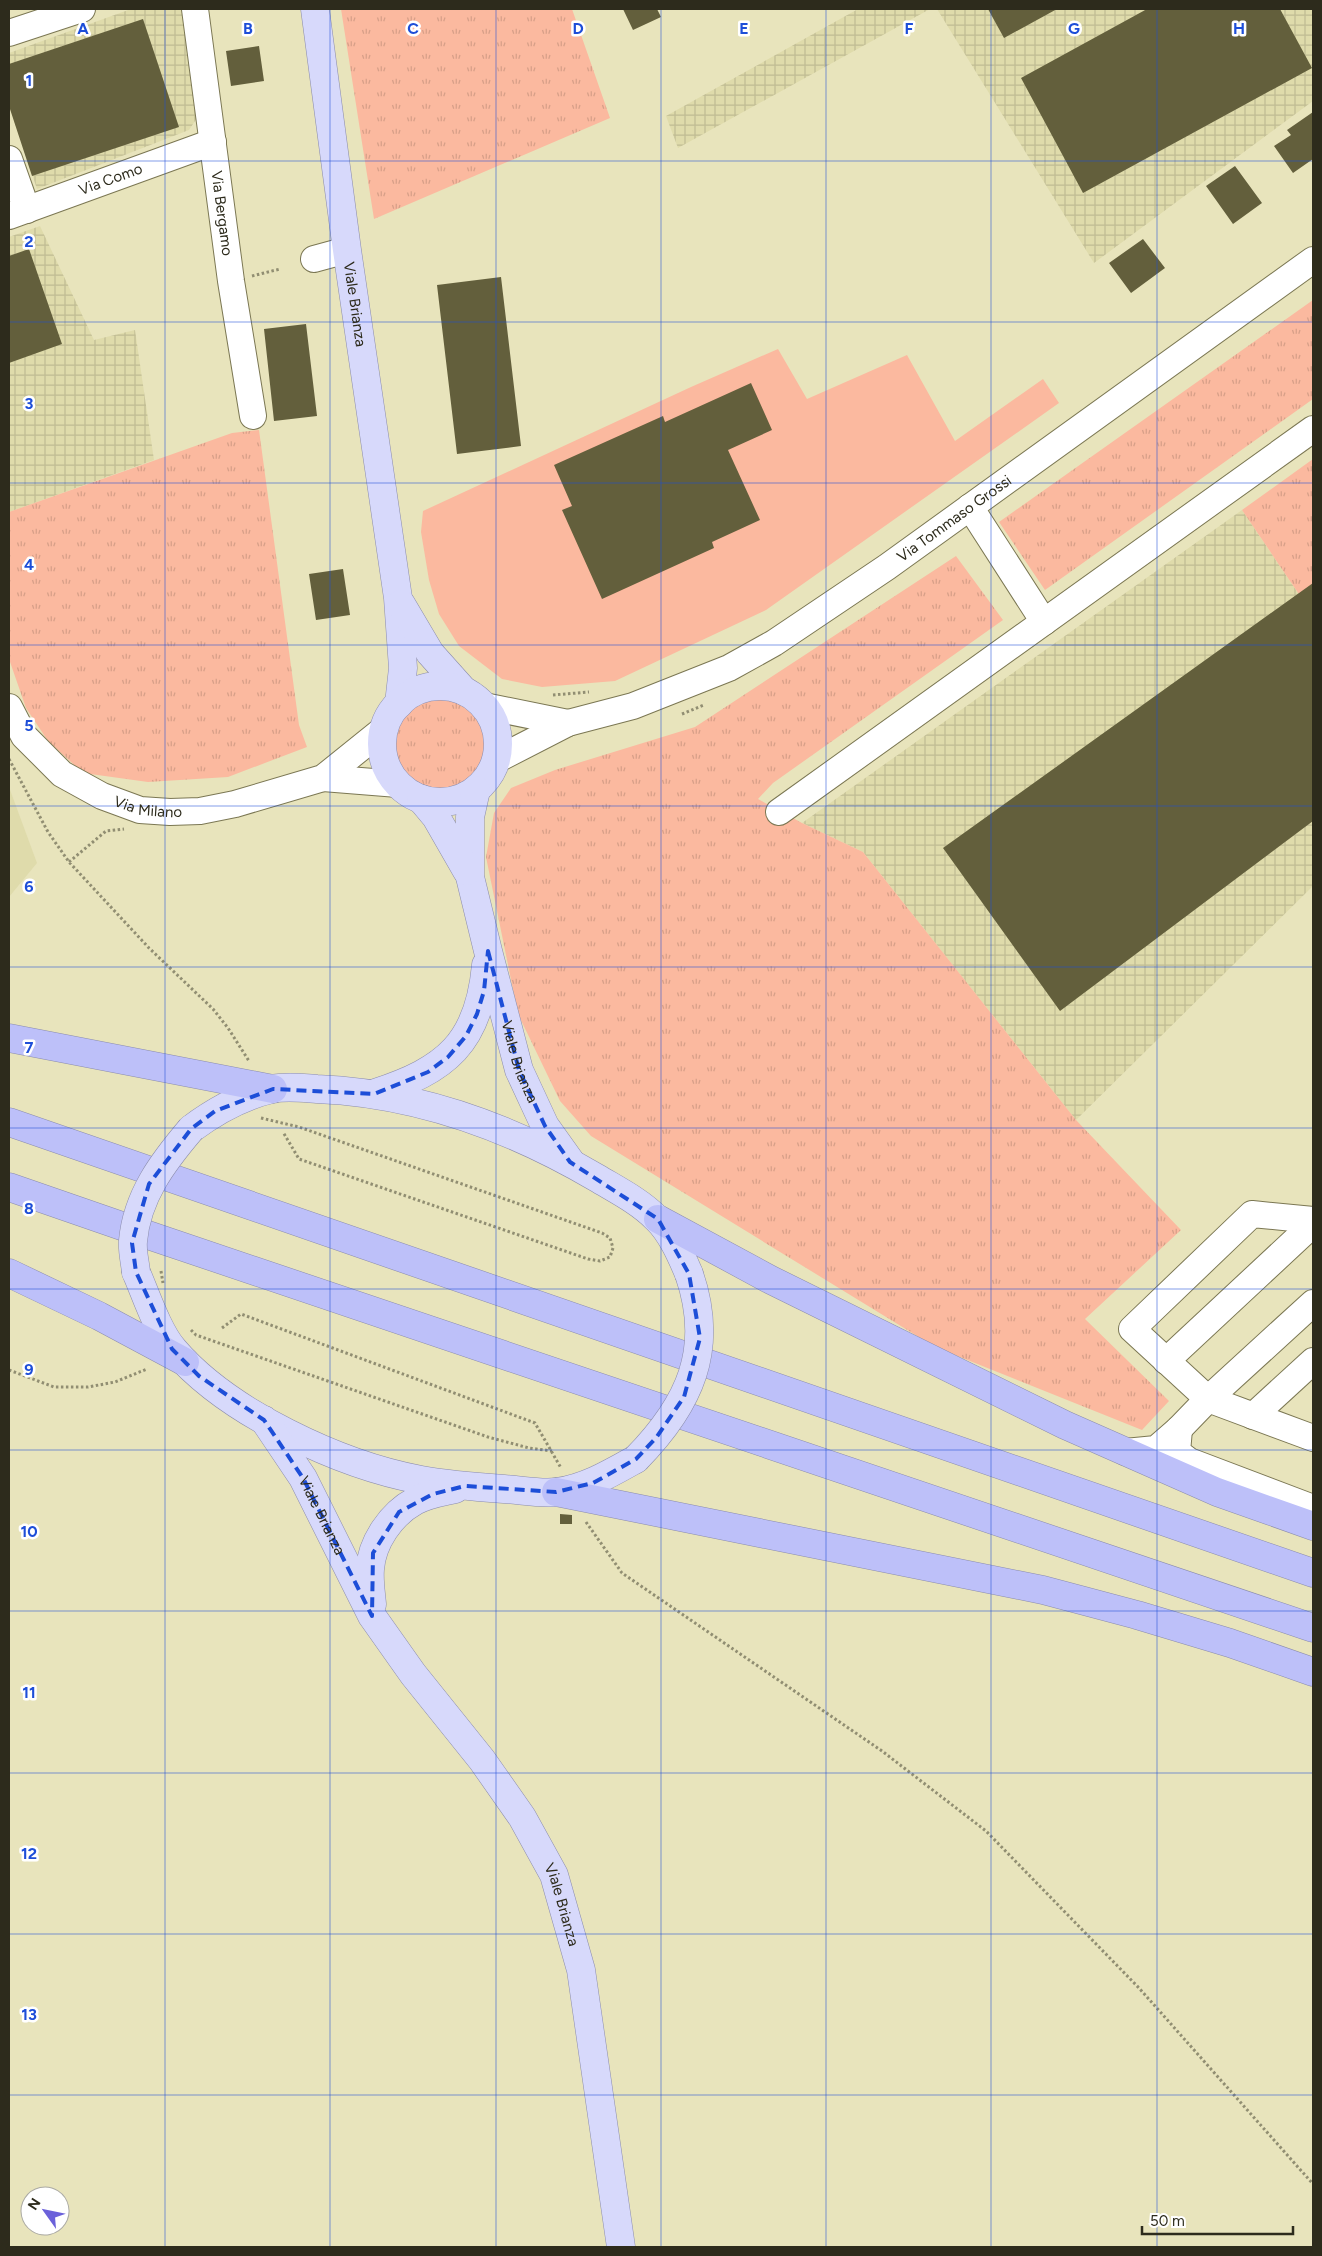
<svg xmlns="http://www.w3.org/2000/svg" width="1322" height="2256" font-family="Figtree,sans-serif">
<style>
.built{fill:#dfdbab}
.industrial{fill:url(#industrial-grid)}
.grass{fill:url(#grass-tufts)}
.garden{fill:#fbb99f}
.building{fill:#635f3c}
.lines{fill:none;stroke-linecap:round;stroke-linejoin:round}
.minor-casing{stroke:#7b7753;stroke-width:28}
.major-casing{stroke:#8b8cac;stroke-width:29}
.highway-casing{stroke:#8b8cac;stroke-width:29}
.path{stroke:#918e72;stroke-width:3;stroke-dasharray:2.5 2.5;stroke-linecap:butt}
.minor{stroke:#fff;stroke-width:26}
.major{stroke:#d7d9fb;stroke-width:28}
.highway{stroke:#bdc0f9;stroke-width:28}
.major-bridge-casing{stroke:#8b8cac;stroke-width:29;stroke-linecap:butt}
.path-bridge{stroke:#918e72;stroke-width:3;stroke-dasharray:2.5 2.5;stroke-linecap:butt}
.major-bridge{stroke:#d7d9fb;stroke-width:28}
.marked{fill:none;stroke:#1d4ed8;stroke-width:4;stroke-dasharray:10 6;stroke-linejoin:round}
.grid{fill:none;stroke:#1d4ed8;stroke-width:1;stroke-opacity:0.55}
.labels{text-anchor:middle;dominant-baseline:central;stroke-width:5;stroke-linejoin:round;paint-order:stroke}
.street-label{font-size:15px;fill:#2d2b1c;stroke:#fff}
.grid-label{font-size:16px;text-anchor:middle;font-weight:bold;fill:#1d4ed8;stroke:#fff;stroke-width:5;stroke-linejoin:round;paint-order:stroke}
</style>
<defs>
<pattern id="industrial-grid" width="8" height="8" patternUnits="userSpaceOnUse" patternTransform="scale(1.25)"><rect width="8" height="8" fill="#dfdbab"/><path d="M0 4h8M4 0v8" fill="none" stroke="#c0bc93"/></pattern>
<pattern id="grass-tufts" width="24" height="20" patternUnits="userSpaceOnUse" patternTransform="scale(1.25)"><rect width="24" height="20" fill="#fbb99f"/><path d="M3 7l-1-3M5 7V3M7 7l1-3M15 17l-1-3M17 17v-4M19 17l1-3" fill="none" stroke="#d79f88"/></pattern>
</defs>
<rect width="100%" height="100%" fill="#e8e4bc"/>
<path class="built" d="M9,787L37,863L9,897Z"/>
<path class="industrial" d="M131,9H183L197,118L189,130L37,189L9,106V53Z
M858,9H930L678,148L666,116Z
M937,9H1313V101L1094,263Z
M40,226L94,340L135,330L154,460L9,512V237Z
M1242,510L1313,615V886L1076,1120L863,852L802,823Z"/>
<path class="grass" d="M341,9H572L610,118L374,219Z
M1313,300V399L1045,590L999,522Z
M259,430L299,725L307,747L228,777L148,782L83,773L48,741L26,708L9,659V512L232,433Z
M1313,459V615L1242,510Z
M956,556L1003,620L773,783L758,799L802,823L863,852L1076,1120L1181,1230L1085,1319L1169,1401L1142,1430L935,1347L591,1136L560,1101L518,1014L486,857L494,813L511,788L555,770L695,727Z
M395 744a45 45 0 1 1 90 0a45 45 0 1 1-90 0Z"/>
<path class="garden" d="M778,349L807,399L907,355L955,441L1043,379L1059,403L766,610L615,681L542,687L502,679L459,646L439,614L429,580L421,532L423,511L691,387Z"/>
<path class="building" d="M623,9H657L661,17L633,30Z
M988,9H1057L1004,38Z
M1147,9H1280L1312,68L1083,193L1021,78Z
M143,19L179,127L32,176L9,106V64Z
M259,46L264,81L231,86L226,51Z
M1313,112V159L1293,173L1274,146L1291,135L1287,130Z
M1235,166L1262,203L1233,224L1206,186Z
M1143,239L1165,268L1131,293L1109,263Z
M29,249L62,344L9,363V256Z
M501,277L521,446L457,454L437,285Z
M306,324L317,416L274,421L264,329Z
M751,383L772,430L728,450L760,520L712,542L714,548L602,599L562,510L572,506L554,465L663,416L665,422Z
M343,569L350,615L316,620L309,574Z
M1313,583V821L1060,1011L943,848Z
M560,1514L572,1515V1524H560Z"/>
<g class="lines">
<g class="minor-casing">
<g id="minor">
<path id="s1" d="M195,9L231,281L253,416"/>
<path d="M9,33L82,9"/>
<path d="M9,159L27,210"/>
<path id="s2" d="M9,216L213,142"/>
<path d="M314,259L347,250"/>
<path d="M970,507L1044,622"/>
<path d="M484,706L568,723"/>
<path id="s3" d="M9,707L24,736L62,774L102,796L140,810L170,812L200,811L235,804L323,778L384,729"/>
<path id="s4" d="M496,760L568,723L633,706L729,668L774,643L887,567L1313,260"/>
<path d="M323,778L398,784"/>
<path d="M779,812L1313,429"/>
<path d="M1313,1220L1252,1214L1132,1329L1208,1399L1313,1438"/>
<path d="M1166,1361L1313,1224"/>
<path d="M1253,1416L1313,1361"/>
<path d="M1179,1429L1177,1452L1189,1461L1313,1508"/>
<path d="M1125,1452L1156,1449L1179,1429L1208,1399L1313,1303"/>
</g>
</g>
<g class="major-casing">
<g id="major">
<path id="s5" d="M315,9L347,250L398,598L403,668L399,704"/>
<path d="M401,604L430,653L464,691"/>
<circle cx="440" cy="744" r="58"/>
<path id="s6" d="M476,790L470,817V877L488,951L519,1070L545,1126L570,1161"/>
<path d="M421,799L436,817L467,871"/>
<path d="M375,1093C446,1070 479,1043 486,965"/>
<path d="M191,1129C215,1111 242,1096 272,1089C286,1086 303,1088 317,1089C416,1093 512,1128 597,1178C617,1190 639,1201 656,1218C671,1232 681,1255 689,1274"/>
<path d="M136,1272C146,1295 158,1332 174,1350C228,1413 340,1465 421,1480C449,1485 476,1487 504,1489C521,1490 540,1494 557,1492C586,1488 611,1473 636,1459"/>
<path id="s7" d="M264,1420L303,1478L372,1616L413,1674L482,1760L522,1817L554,1875L581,1970L621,2247"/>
<path d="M372,1604C371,1593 369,1581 370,1569C372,1542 391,1514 415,1501C427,1494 442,1492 455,1489"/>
</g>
</g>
<g class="highway-casing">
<path id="highway" d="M9,1038L273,1089
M9,1122L1313,1573
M9,1187L142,1233L1313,1628
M658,1219L771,1280L1065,1425L1217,1492L1313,1526
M9,1273L99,1316L185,1362
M556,1492L1043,1590L1137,1615L1230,1643L1313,1672"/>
</g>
<path class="path" d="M252,276L280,269
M553,695L589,692
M682,714L704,705
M9,759L48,832L69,862L149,948L213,1009L228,1028L249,1061
M69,862L106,831L124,829
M261,1118L299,1127L602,1233L610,1238L613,1248L610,1257L600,1261L588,1259L299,1159L283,1132
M222,1328L241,1314L535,1423L561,1468
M191,1330L196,1335L488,1437L529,1448L552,1451
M9,1370L54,1387H88L115,1382L147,1369
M586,1522L622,1573L882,1751L986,1831L1139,1988L1313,2184"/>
<use href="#minor" class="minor"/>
<use href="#major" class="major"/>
<use href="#highway" class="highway"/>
<g class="major-bridge-casing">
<path id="major-bridge" d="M136,1272C135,1262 132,1251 133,1241C137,1196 163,1162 191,1129
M636,1459C690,1404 715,1349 689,1274"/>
</g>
<path class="path-bridge" d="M161,1271L163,1283"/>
<use href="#major-bridge" class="major-bridge"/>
</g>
<path class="marked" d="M488,951L519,1070L545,1126L570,1162L658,1219L689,1274L700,1338L684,1397L656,1438L636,1459L593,1483L556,1492L465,1486L433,1494L399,1512L373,1553L372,1616L303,1478L264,1420L199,1376L172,1349L136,1272L132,1243L149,1184L191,1129L215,1111L273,1089L374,1094L428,1072L448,1057L466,1036L477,1014L484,991Z"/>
<path class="grid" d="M165,9V2247M330,9V2247M496,9V2247M661,9V2247M826,9V2247M991,9V2247M1157,9V2247M9,161H1313M9,322H1313M9,483H1313M9,645H1313M9,806H1313M9,967H1313M9,1128H1313M9,1289H1313M9,1450H1313M9,1611H1313M9,1773H1313M9,1934H1313M9,2095H1313"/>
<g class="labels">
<g class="street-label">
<text stroke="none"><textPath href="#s2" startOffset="108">Via Como</textPath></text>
<text stroke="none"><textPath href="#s1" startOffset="206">Via Bergamo</textPath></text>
<text stroke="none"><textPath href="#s5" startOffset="298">Viale Brianza</textPath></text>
<text stroke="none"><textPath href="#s4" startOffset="522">Via Tommaso Grossi</textPath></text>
<text stroke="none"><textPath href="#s3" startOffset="180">Via Milano</textPath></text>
<text stroke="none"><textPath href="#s6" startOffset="279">Viale Brianza</textPath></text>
<text stroke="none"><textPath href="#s7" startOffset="112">Viale Brianza</textPath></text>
<text stroke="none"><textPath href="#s7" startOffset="572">Viale Brianza</textPath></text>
</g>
</g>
<g class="grid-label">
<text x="83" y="34">A</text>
<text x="248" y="34">B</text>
<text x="413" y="34">C</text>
<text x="578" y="34">D</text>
<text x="744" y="34">E</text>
<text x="909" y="34">F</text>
<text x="1074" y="34">G</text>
<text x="1239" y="34">H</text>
<text x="29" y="86">1</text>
<text x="29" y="247">2</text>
<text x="29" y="409">3</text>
<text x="29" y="570">4</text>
<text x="29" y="731">5</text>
<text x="29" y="892">6</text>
<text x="29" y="1053">7</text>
<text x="29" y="1214">8</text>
<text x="29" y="1375">9</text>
<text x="29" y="1537">10</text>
<text x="29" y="1698">11</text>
<text x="29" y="1859">12</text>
<text x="29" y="2020">13</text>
</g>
<rect width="1322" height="2256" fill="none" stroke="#2d2b1c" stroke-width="20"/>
<g transform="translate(45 2211) rotate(303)"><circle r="24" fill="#ffffff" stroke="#abaaa4"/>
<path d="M0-4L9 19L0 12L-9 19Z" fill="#6b61da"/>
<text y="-8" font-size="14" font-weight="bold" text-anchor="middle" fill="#2d2b1c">N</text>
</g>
<path d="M1142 2226v8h151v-8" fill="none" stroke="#2d2b1c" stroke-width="2.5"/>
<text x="1150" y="2226" font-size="15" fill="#2d2b1c" stroke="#ffffff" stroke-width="4" paint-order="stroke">50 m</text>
</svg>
